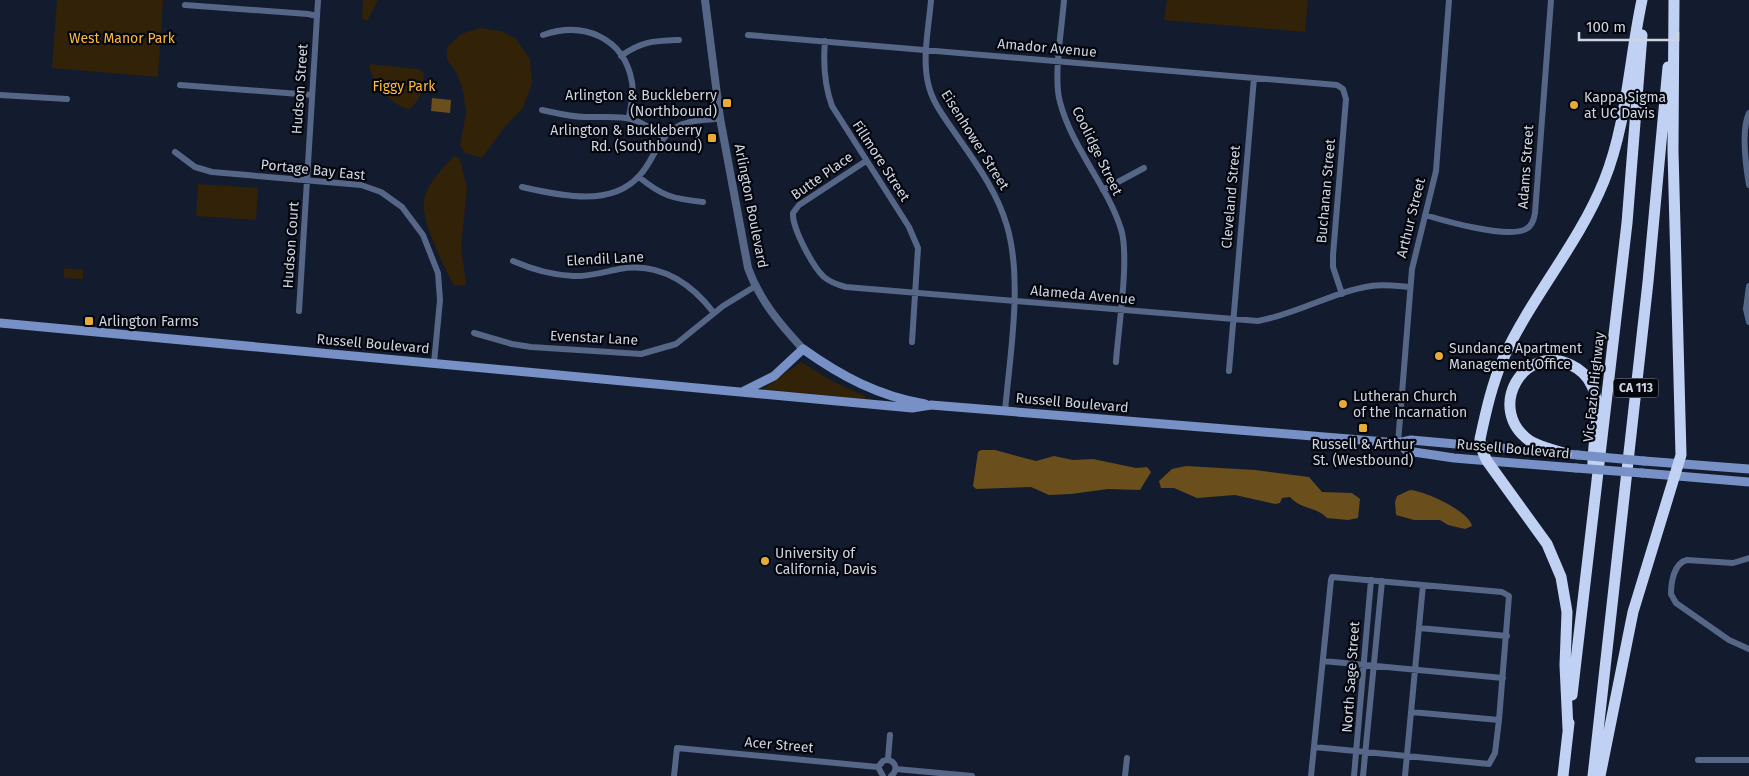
<svg xmlns="http://www.w3.org/2000/svg" width="1749" height="776" font-family="'Fira Sans',sans-serif">
<style>
.green{fill:#312208}
.water{fill:#6a4e1c}
.lines{fill:none;stroke-linecap:round;stroke-linejoin:round}
.minor{stroke:#566687;stroke-width:6}
.tertiary{stroke:#566687;stroke-width:8}
.secondary{stroke:#7790c6;stroke-width:9}
.motorway{stroke:#c1d1f3;stroke-width:11}
.secondary-bridge{stroke:#7790c6;stroke-width:9}
.poi-dot{fill:#e9ab38;stroke:#04060e;stroke-width:2}
.labels{text-anchor:middle;dominant-baseline:central;stroke-width:4.5;stroke-linejoin:round;paint-order:stroke}
.shield{fill:#04060e;stroke:#9197a2;stroke-width:1}
.shield-label{font-size:12px;font-weight:bold;fill:#ced5e1}
.park-label{font-size:14px;fill:#ffba39;stroke:#04060e}
.street-label{font-size:14px;fill:#ced5e1;stroke:#04060e}
.poi-label{font-size:14px;fill:#ced5e1;stroke:#04060e;text-anchor:start}
</style>
<rect width="100%" height="100%" fill="#131b2e"/>
<path class="green" d="M57,0H163L158,77L52,68Z
M363,0H378L367,21L362,18Z
M1167,0H1308L1305,32L1164,20Z
M480,28L501,31L516,39L530,59L532,83L523,108L504,128L482,158L465,153L460,145L466,113L463,90L457,74L447,59V47L461,34Z
M369,64L418,69L424,73C423,89 422,98 410,109C393,108 370,80 369,64Z
M454,156L460,159L467,189L461,246L466,285L454,286C444,265 418,219 425,196C429,181 444,167 454,156Z
M198,184L258,188L256,220L196,216Z
M64,268L83,270V279L64,278Z
M801,362L830,380L865,396V399L763,389Z"/>
<path class="water" d="M432,98L451,100L450,113L431,111Z
M981,450H995L1036,461L1054,456L1073,460L1093,459L1136,468L1147,467L1151,472L1140,490L1108,489L1071,494L1049,495L1031,487L976,489L973,486L978,452Z
M1186,466L1255,470L1309,477L1322,492L1352,493L1360,499L1358,518L1348,520L1327,518C1317,507 1300,509 1290,497L1282,498L1280,503L1275,504L1235,495L1197,498L1174,488H1161L1159,481L1172,469Z
M1410,490C1425,491 1469,511 1472,526L1465,529L1448,525L1440,520H1414L1396,515L1395,502L1397,496Z"/>
<g class="lines">
<path class="minor" d="M931,0C929,26 922,57 928,83C932,102 944,117 955,133C975,162 997,191 1007,226C1023,281 1010,354 1005,411
M1064,0C1062,28 1053,77 1060,102C1072,148 1107,185 1121,229C1130,257 1118,330 1116,362
M185,5L308,14L317,16
M543,35C583,21 624,37 632,82C634,94 631,105 629,117
M748,35L1337,85L1343,89L1346,99L1333,255V267L1342,294
M825,41C823,64 824,84 832,106L909,227L918,248L912,342
M621,56C642,41 654,41 679,40
M180,85L312,95
M0,95L67,99
M542,110C556,113 570,117 585,117C621,118 632,112 662,137
M1749,113C1741,130 1746,167 1749,185
M175,152L195,167L212,172L361,185L381,192L402,207L423,235L438,273L440,300L434,363
M866,161L799,205L793,213C792,228 813,267 824,277C830,282 838,285 846,287L1258,321C1297,314 1332,292 1371,286C1384,284 1397,286 1410,287
M639,177C662,196 673,199 703,202
M522,187C558,195 611,208 639,176C654,161 656,140 675,128C689,119 705,121 720,118
M1103,190L1144,168
M1425,215C1445,221 1508,239 1526,229C1532,226 1534,220 1535,213L1551,0
M513,261C531,269 553,275 573,276C588,277 604,272 619,269C659,262 690,282 714,313
M1749,286L1746,309L1749,322
M299,311L318,0
M474,333L512,344L531,347L641,354L676,344L723,306L754,287
M1229,371L1254,78
M1398,443L1412,269L1436,171L1449,0
M1749,558L1733,563L1687,560C1674,563 1671,582 1671,594L1676,603L1729,640L1749,649
M1419,628L1507,636
M1323,661L1503,678
M1411,712L1499,720
M888,759L890,735
M1698,760H1749
M896,769L972,776
M674,776L677,748L878,767
M883,776L878,767L883,761C894,757 900,769 891,776
M1125,776L1127,758
M1311,776L1331,580L1332,577L1502,592L1509,596L1499,720L1495,753L1489,764L1314,747
M1354,776L1371,580
M1363,776L1382,581
M1405,776L1423,585"/>
<path class="tertiary" d="M705,0L720,118L748,268C760,301 780,324 803,349"/>
<path class="secondary" d="M0,323L912,408L931,405L1398,443L1411,440L1578,455
M744,391L774,376L803,349C841,376 878,396 925,404
M1398,443L1407,451L1454,458L1576,468
M1644,461L1749,469
M1642,473L1749,482"/>
<path class="motorway" d="M1566,454C1554,450 1540,447 1530,441C1485,410 1523,342 1571,365C1580,369 1588,377 1592,386C1603,410 1592,441 1593,466
M1572,695L1627,223L1642,35
M1568,729L1565,665L1567,612L1561,577L1547,544L1487,461L1481,448L1480,439C1486,411 1492,384 1503,359C1531,297 1578,245 1604,181C1627,124 1629,60 1642,0
M1563,776L1569,723
M1593,776L1648,282L1668,67
M1600,776L1633,612L1681,455L1673,151L1674,0"/>
<path class="secondary-bridge" d="M1578,455L1644,461
M1576,468L1642,473"/>
</g>
<g class="poi-dot">
<rect x="722" y="98" width="10" height="10" rx="2.5"/>
<circle cx="1574" cy="105" r="5"/>
<rect x="707" y="133" width="10" height="10" rx="2.5"/>
<rect x="84" y="316" width="10" height="10" rx="2.5"/>
<circle cx="1439" cy="356" r="5"/>
<circle cx="1343" cy="404" r="5"/>
<rect x="1358" y="423" width="10" height="10" rx="2.5"/>
<circle cx="765" cy="561" r="5"/>
</g>
<g class="labels">
<rect class="shield" x="1613.5" y="378.5" width="45" height="19" rx="4"/>
<g class="shield-label">
<text x="1636" y="388">CA 113</text>
</g>
<g class="park-label">
<text x="122" y="38">West Manor Park</text>
<text x="404" y="86">Figgy Park</text>
</g>
<g class="street-label">
<text transform="translate(1047 48) rotate(5)">Amador Avenue</text>
<text transform="translate(300 89) rotate(-86)">Hudson Street</text>
<text transform="translate(975 140) rotate(58)">Eisenhower Street</text>
<text transform="translate(1097 151) rotate(64)">Coolidge Street</text>
<text transform="translate(881 161) rotate(57)">Fillmore Street</text>
<text transform="translate(1526 167) rotate(-86)">Adams Street</text>
<text transform="translate(313 170) rotate(6)">Portage Bay East</text>
<text transform="translate(822 176) rotate(-35)">Butte Place</text>
<text transform="translate(1326 191) rotate(-85)">Buchanan Street</text>
<text transform="translate(1231 197) rotate(-85)">Cleveland Street</text>
<text transform="translate(751 206) rotate(79)">Arlington Boulevard</text>
<text transform="translate(1411 218) rotate(-76)">Arthur Street</text>
<text transform="translate(291 245) rotate(-86)">Hudson Court</text>
<text transform="translate(605 259) rotate(-3)">Elendil Lane</text>
<text transform="translate(1083 295) rotate(5)">Alameda Avenue</text>
<text transform="translate(594 338) rotate(3)">Evenstar Lane</text>
<text transform="translate(373 344) rotate(5)">Russell Boulevard</text>
<text transform="translate(1594 387) rotate(-84)">Vic Fazio Highway</text>
<text transform="translate(1072 403) rotate(5)">Russell Boulevard</text>
<text transform="translate(1513 449) rotate(5)">Russell Boulevard</text>
<text transform="translate(1351 677) rotate(-86)">North Sage Street</text>
<text transform="translate(779 745) rotate(5)">Acer Street</text>
</g>
<g class="poi-label">
<text x="717" y="95" text-anchor="end">Arlington &amp; Buckleberry<tspan x="717" dy="16">(Northbound)</tspan></text>
<text x="1584" y="97">Kappa Sigma<tspan x="1584" dy="16">at UC Davis</tspan></text>
<text x="702" y="130" text-anchor="end">Arlington &amp; Buckleberry<tspan x="702" dy="16">Rd. (Southbound)</tspan></text>
<text x="99" y="321">Arlington Farms</text>
<text x="1449" y="348">Sundance Apartment<tspan x="1449" dy="16">Management Office</tspan></text>
<text x="1353" y="396">Lutheran Church<tspan x="1353" dy="16">of the Incarnation</tspan></text>
<text x="1363" y="444" text-anchor="middle">Russell &amp; Arthur<tspan x="1363" dy="16">St. (Westbound)</tspan></text>
<text x="775" y="553">University of<tspan x="775" dy="16">California, Davis</tspan></text>
</g>
</g>
<path d="M1579 32v8h99v-8" fill="none" stroke="#ced5e1" stroke-width="2.5"/>
<text x="1586" y="32" font-size="15" fill="#ced5e1" stroke="#04060e" stroke-width="4" paint-order="stroke">100 m</text>
</svg>
